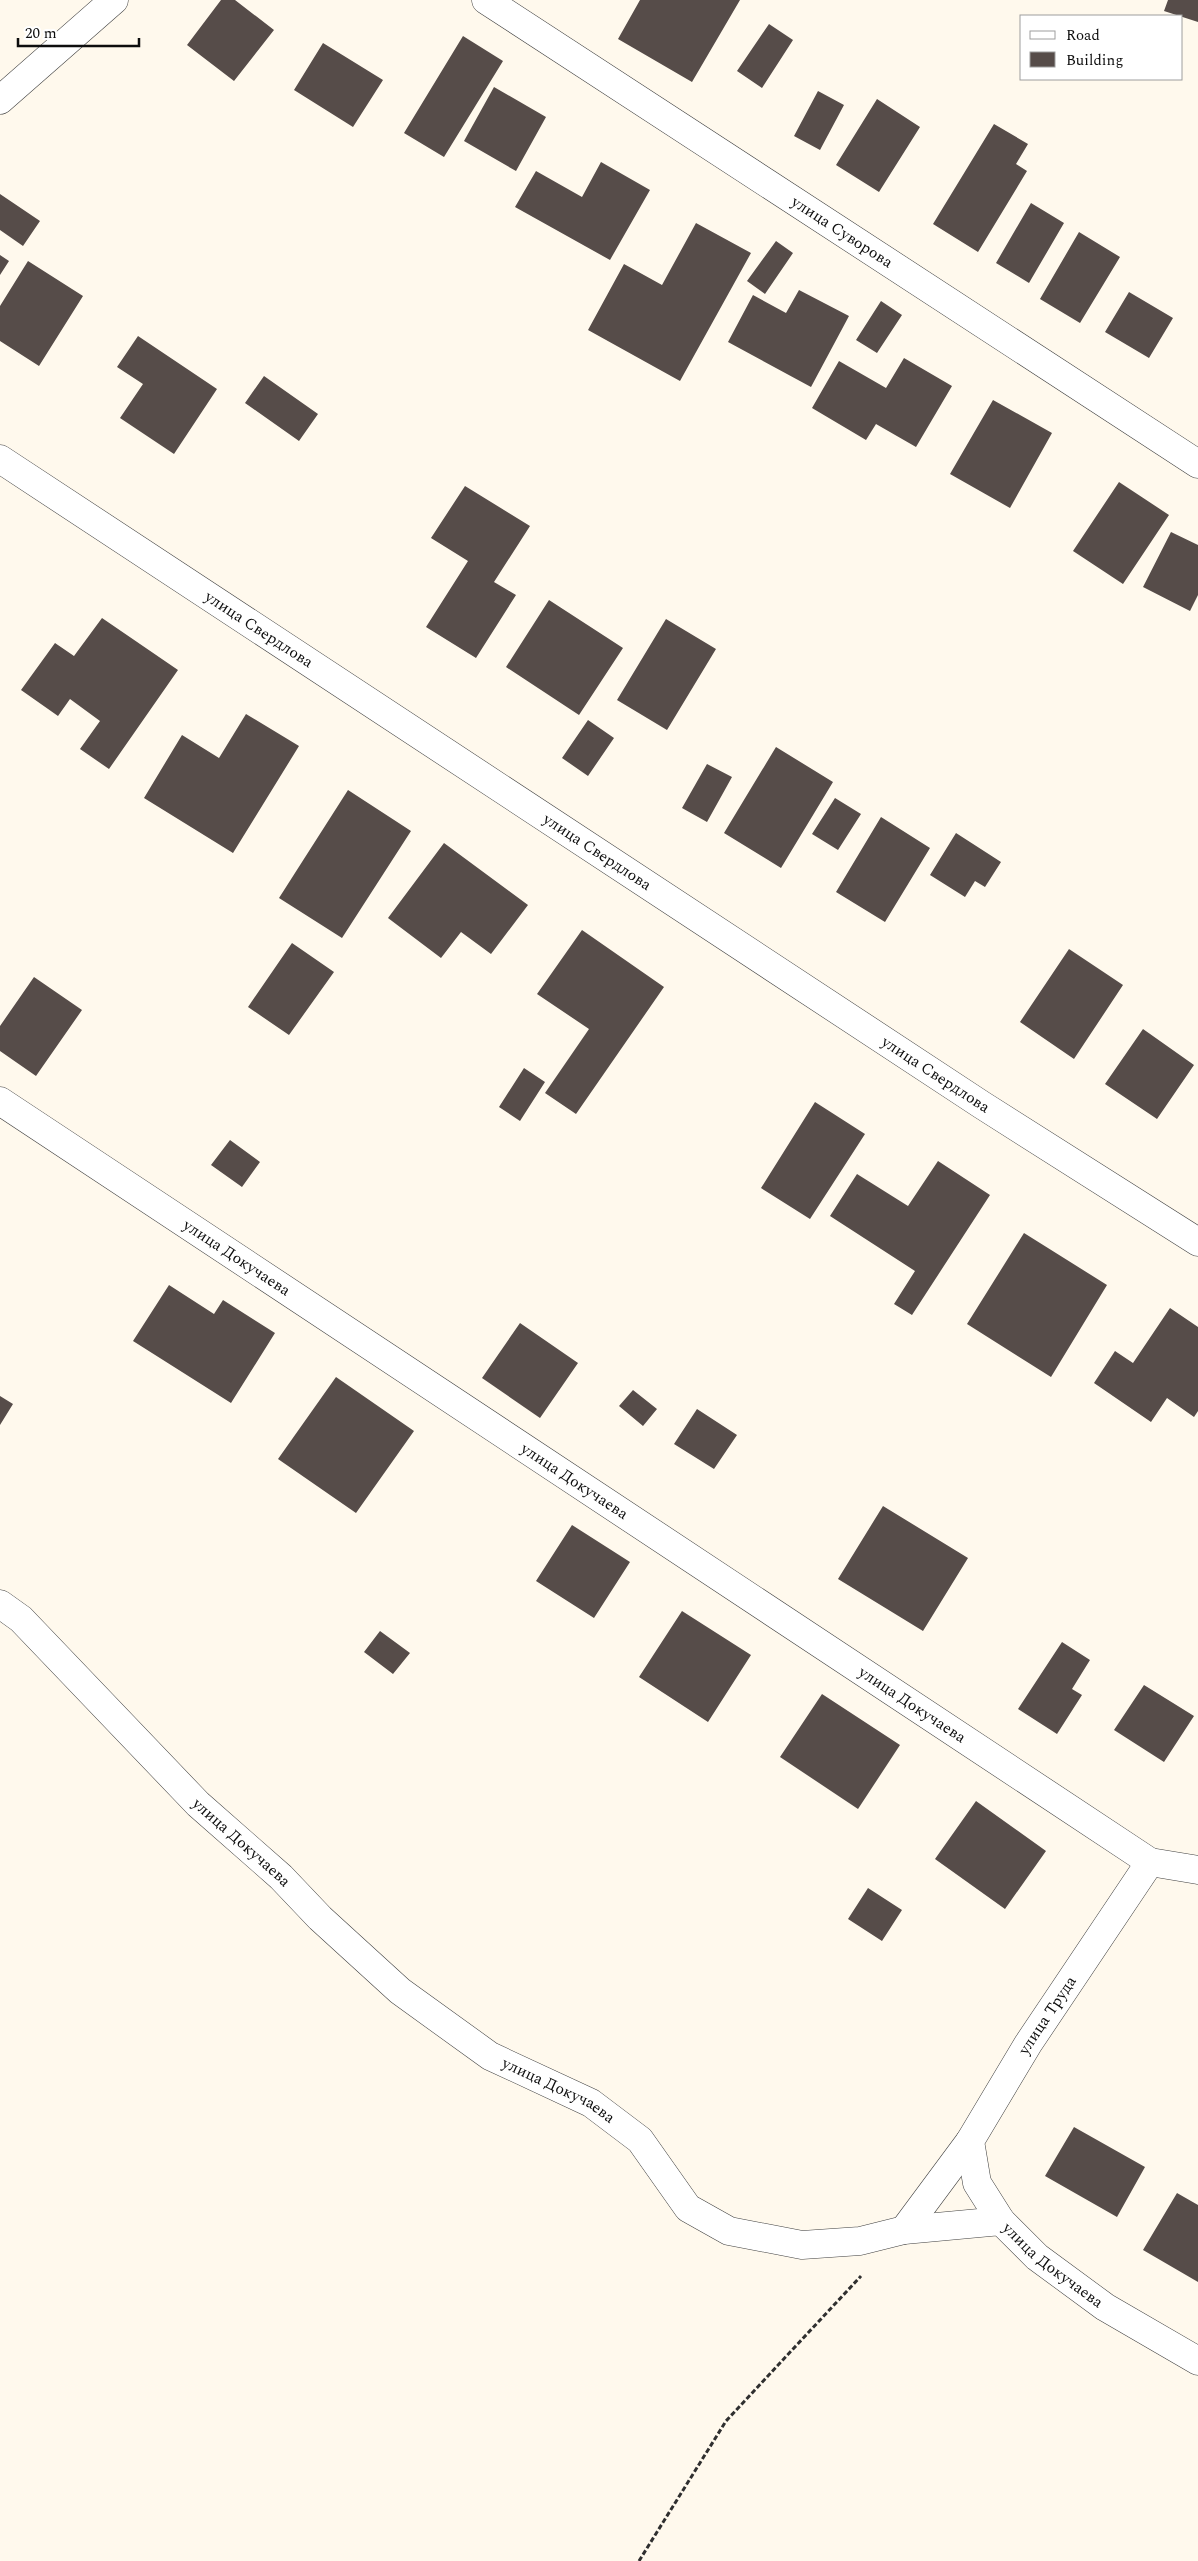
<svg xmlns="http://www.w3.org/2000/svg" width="1198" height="2561" font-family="Spectral,serif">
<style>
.building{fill:#564c49}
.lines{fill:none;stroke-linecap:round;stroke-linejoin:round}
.minor-casing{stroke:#404040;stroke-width:29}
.path{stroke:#2f2f2f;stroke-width:3;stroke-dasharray:5 2.5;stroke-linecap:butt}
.minor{stroke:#fff;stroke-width:28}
.labels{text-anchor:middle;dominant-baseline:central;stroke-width:5;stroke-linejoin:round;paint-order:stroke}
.street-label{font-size:16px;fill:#0d0d0d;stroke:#fff}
</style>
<rect width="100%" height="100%" fill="#fff9ed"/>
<path class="building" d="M221,0H235L274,30L234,81L187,45Z
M640,0H740L692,82L618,39Z
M1168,0H1198V22L1164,11Z
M769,24L793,40L762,88L737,71Z
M463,36L503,61L444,157L404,133Z
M323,43L383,80L353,127L294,90Z
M494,87L546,117L516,171L464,141Z
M818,91L844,105L820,150L794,136Z
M877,99L920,127L879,192L836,165Z
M994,124L1028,144L1016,164L1027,171L978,252L933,224Z
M601,162L650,190L610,260L515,207L536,171L582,197Z
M0,194L40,221L23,246L0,230Z
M1031,203L1064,223L1029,283L996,263Z
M696,223L751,253L680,381L588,330L624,264L662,285Z
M1079,232L1120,257L1080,323L1040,299Z
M776,241L793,253L765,294L747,281Z
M0,255L9,261L0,275Z
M28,261L83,296L39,366L0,341V306Z
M799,290L849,316L811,387L728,342L753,295L786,313Z
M1129,292L1173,318L1149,358L1105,332Z
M881,301L902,315L877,353L856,340Z
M138,336L217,389L174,454L120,418L143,384L117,367Z
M904,358L952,386L916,447L876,424L866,440L812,408L839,361L886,388Z
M264,376L318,414L299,441L245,403Z
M993,400L1052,433L1010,508L950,474Z
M1119,482L1169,515L1123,584L1073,551Z
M465,486L530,526L494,582L516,595L476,658L426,627L468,561L431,538Z
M1171,532L1198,545V595L1190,611L1143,587Z
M549,600L623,648L579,715L506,667Z
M102,618L178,670L109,769L80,749L100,721L70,699L58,716L21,690L55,643L74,656Z
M666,619L716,649L667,730L617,700Z
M246,714L299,746L233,853L144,798L182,735L219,758Z
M588,720L614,738L588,776L562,758Z
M776,747L833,782L781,868L724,833Z
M707,764L732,777L707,822L682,808Z
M348,790L411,831L342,938L279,898Z
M835,798L861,814L838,850L812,834Z
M881,817L930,848L885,922L836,892Z
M956,833L1001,862L985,887L975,881L965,897L930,875Z
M444,843L528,905L491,954L461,932L441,958L388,918Z
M582,930L664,987L576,1114L545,1093L589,1029L537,994Z
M292,943L334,972L289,1035L248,1007Z
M1069,949L1123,985L1074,1059L1020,1022Z
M34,977L82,1010L36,1076L0,1051V1026Z
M1143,1029L1194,1065L1157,1119L1105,1084Z
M524,1068L545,1082L520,1121L499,1107Z
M815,1102L865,1134L810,1219L761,1188Z
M230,1140L260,1162L242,1187L211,1165Z
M938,1161L990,1195L912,1315L894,1304L915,1271L830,1216L857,1174L908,1206Z
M1024,1233L1107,1285L1051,1377L967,1324Z
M169,1285L214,1314L223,1300L275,1333L231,1403L133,1341Z
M1170,1308L1198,1327V1411L1194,1417L1167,1398L1151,1422L1094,1383L1115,1351L1133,1363Z
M520,1323L578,1363L540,1418L482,1378Z
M336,1377L414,1431L356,1513L278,1459Z
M633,1390L657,1409L643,1426L619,1406Z
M0,1396L13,1404L0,1425Z
M697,1409L737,1435L714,1469L674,1444Z
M883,1506L968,1558L923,1631L838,1579Z
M572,1525L630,1562L594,1618L536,1581Z
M682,1611L751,1655L708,1722L639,1677Z
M380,1631L410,1653L393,1674L364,1652Z
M1062,1642L1090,1660L1072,1689L1082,1695L1057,1734L1018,1709Z
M1144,1685L1194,1716L1164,1762L1114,1730Z
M822,1694L900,1745L858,1809L780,1757Z
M976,1801L1046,1851L1005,1909L935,1859Z
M868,1888L902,1910L882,1941L848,1919Z
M1074,2127L1145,2167L1117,2217L1045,2176Z
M1177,2193L1198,2205V2282L1143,2250Z"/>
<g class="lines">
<g class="minor-casing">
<g id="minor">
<path id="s1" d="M486,0L1198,464"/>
<path d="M0,100L114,0"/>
<path id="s2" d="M0,459L982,1105L1198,1242"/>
<path id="s3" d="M0,1101L1150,1862"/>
<path id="s4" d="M0,1604L21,1619L198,1804L281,1877L320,1918L400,1991L490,2056L591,2103L640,2140L688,2208L729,2231L802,2245L860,2241L904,2230L1001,2221L1037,2257L1105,2307L1198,2361"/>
<path id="s5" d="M1001,2221L977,2183L970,2141L1028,2044L1150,1862L1198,1870"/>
<path d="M904,2230L970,2141"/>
</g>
</g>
<path class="path" d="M639,2561L726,2421L861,2276"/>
<use href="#minor" class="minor"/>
</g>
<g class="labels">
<g class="street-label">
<text stroke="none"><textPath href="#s1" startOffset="425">улица Суворова</textPath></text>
<text stroke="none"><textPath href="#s2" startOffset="310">улица Свердлова</textPath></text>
<text stroke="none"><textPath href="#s2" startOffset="715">улица Свердлова</textPath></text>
<text stroke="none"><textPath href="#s2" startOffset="1120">улица Свердлова</textPath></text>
<text stroke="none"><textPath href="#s3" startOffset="284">улица Докучаева</textPath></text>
<text stroke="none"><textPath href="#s3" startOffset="689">улица Докучаева</textPath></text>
<text stroke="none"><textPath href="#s3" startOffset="1094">улица Докучаева</textPath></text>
<text stroke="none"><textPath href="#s4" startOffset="340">улица Докучаева</textPath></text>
<text stroke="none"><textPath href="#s5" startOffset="235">улица Труда</textPath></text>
<text stroke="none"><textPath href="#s4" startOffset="745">улица Докучаева</textPath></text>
<text stroke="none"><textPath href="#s4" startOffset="1315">улица Докучаева</textPath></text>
</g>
</g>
<rect x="1020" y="15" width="162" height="65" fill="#ffffff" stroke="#9e9e9e"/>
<rect x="1030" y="31" width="25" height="8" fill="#ffffff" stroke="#9e9e9e"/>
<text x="1066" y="40" font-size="15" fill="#0d0d0d">Road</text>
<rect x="1030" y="52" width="25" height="15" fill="#564c49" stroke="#9e9e9e"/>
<text x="1066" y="65" font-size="15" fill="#0d0d0d">Building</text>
<path d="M18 38v8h121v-8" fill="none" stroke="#0d0d0d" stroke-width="2.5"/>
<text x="25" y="38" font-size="15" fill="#0d0d0d" stroke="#ffffff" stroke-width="4" paint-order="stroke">20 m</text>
</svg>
